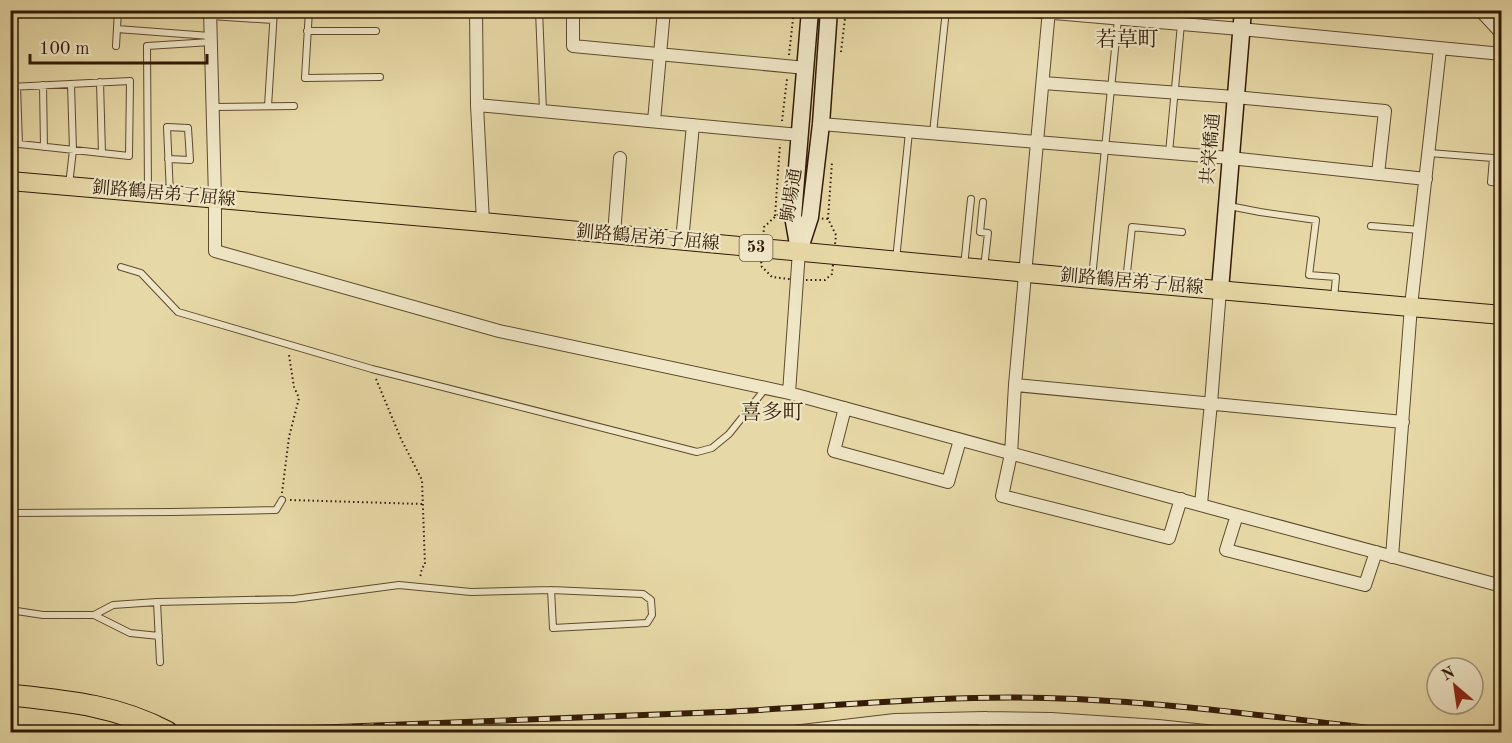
<svg xmlns="http://www.w3.org/2000/svg" width="1512" height="743" font-family="'Old Standard TT','Noto Serif JP',serif">
<style>
.lines{fill:none;stroke-linecap:round;stroke-linejoin:round}
.lane-casing{stroke:#5e4a2e;stroke-width:8}
.street-casing{stroke:#5e4a2e;stroke-width:14}
.secondary-casing{stroke:#311a05;stroke-width:19}
.primary-casing{stroke:#311a05;stroke-width:20}
.highway-casing{stroke:#311a05;stroke-width:23}
.path{stroke:#311a05;stroke-width:2;stroke-dasharray:1.5 3;stroke-linecap:butt}
.lane{stroke:#efe6c6;stroke-width:6}
.street{stroke:#efe6c6;stroke-width:12}
.secondary{stroke:#efe6c6;stroke-width:16}
.primary{stroke:#e7d9a7;stroke-width:18}
.highway{stroke:#e7d9a7;stroke-width:21}
.rail-casing{stroke:#311a05;stroke-width:6}
.rail{stroke:#efe6c6;stroke-width:4;stroke-dasharray:11;stroke-linecap:butt}
.labels{text-anchor:middle;dominant-baseline:central;stroke-width:4.5;stroke-linejoin:round;paint-order:stroke}
.shield{fill:#efe6c6;stroke:#6a573f;stroke-width:1.5}
.shield-label{font-size:16px;font-weight:bold;fill:#311a05}
.street-label{font-size:18px;fill:#311a05;stroke:#efe6c6}
.quarter-label{font-size:21px;fill:#311a05;stroke:#efe6c6}
</style>
<rect width="100%" height="100%" fill="#e7d9a7"/>
<filter id="stains"><feTurbulence type="fractalNoise" baseFrequency=".00333" numOctaves="4"/><feColorMatrix values="0 0 0 0 .2 0 0 0 0 .09 0 0 0 0 .02 0 0 0 .5 -.17"/></filter>
<radialGradient id="worn" r=".72"><stop offset=".6" stop-color="#630" stop-opacity="0"/><stop offset="1" stop-color="#630" stop-opacity=".3"/></radialGradient>
<g class="lines">
<g class="lane-casing">
<path id="lane" d="M309,10L305,78L380,77
M539,10L543,111
M211,16L273,20
M117,29L210,36
M307,31H376
M116,46L118,10
M100,82L102,153
M43,85L44,147
M10,87L130,81L129,156L10,143
M17,87L19,144
M268,106L274,10
M213,107L294,106
M933,133L946,10
M1169,153L1181,24
M1429,153L1493,158L1491,182L1502,183
M168,159L190,160L188,128L167,127L170,194
M69,185L73,150L71,84
M148,192L147,46L211,42
M983,202L980,232L988,233L984,268
M1229,206L1260,212L1316,220L1309,275L1336,277L1334,298
M1371,226L1420,230
M896,260L909,132
M964,266L971,199
M121,267L141,273L178,312L372,369L697,452L712,448L729,434L765,389
M1092,278L1118,19
M1126,281L1132,227L1182,232
M10,513L172,512L276,510L282,500
M157,602L160,662
M10,610L43,615H94L113,605L157,602L294,599L399,585L471,592L551,590L643,594L651,600L652,615L647,623L553,628L551,590
M94,615L130,633L159,636"/>
</g>
<g class="street-casing">
<path id="street" d="M210,10L215,198V251L499,331L789,393L1237,515L1502,586
M476,10L477,105L483,222
M573,10V46L806,68
M1019,10L1240,29L1502,54
M1049,10L1015,385L1011,454L1002,496L1169,538L1181,499
M1480,10L1502,34
M1043,83L1235,97L1385,111L1378,174
M477,105L800,135
M654,121L664,10
M821,124L1230,158L1426,179
M614,234L620,158
M682,241L693,125
M1015,385L1403,422
M789,393L799,251
M845,408L834,451L948,482L960,440
M1201,504L1211,403L1220,290
M1237,515L1226,550L1365,585L1376,552
M1392,557L1411,306L1440,49
M793,732L895,720L986,718L1051,719L1158,726L1215,732
M984,732L986,718"/>
</g>
<g class="secondary-casing">
<path id="secondary" d="M799,250L793,216L810,10
M799,251L810,217L821,124L829,10
M1220,290L1243,10"/>
</g>
<g class="primary-casing">
<path id="primary" d="M10,181L483,222L1092,279L1502,315"/>
</g>
<g class="highway-casing">
<path id="highway" d="M10,695C67,701 116,705 167,732"/>
</g>
<path class="path" d="M841,52L846,10
M789,55L794,10
M782,121L787,79
M777,215L828,219L836,235L832,274L825,280H797L772,277L761,266L764,227Z
M775,216L780,144
M828,219L832,162
M376,379L401,439L422,480L425,565L422,568L420,578
M282,493L289,437L299,398L294,387L289,355
M290,500L423,504"/>
<use href="#lane" class="lane"/>
<use href="#street" class="street"/>
<use href="#secondary" class="secondary"/>
<use href="#primary" class="primary"/>
<use href="#highway" class="highway"/>
<g class="rail-casing">
<path id="rail" d="M209,732C379,725 550,719 721,712C829,707 937,695 1046,698C1166,701 1286,719 1406,732"/>
</g>
<use href="#rail" class="rail"/>
</g>
<g class="labels">
<rect class="shield" x="739.5" y="235" width="33" height="26" rx="4.5"/>
<g class="shield-label">
<text x="756" y="248">53</text>
</g>
<g class="street-label">
<text transform="translate(1211 149) rotate(-85)">共栄橋通</text>
<text transform="translate(164 194) rotate(5)">釧路鶴居弟子屈線</text>
<text transform="translate(792 195) rotate(-81)">駒場通</text>
<text transform="translate(648 238) rotate(5)">釧路鶴居弟子屈線</text>
<text transform="translate(1132 282) rotate(5)">釧路鶴居弟子屈線</text>
</g>
<g class="quarter-label">
<text x="1127" y="40">若草町</text>
<text x="772" y="413">喜多町</text>
</g>
</g>
<rect width="1512" height="743" fill="none" stroke="#e7d9a7" stroke-width="36"/>
<rect x="12" y="12" width="1488" height="719" fill="none" stroke="#311a05" stroke-width="3"/>
<rect x="18" y="18" width="1476" height="707" fill="none" stroke="#311a05" stroke-width="1.5"/>
<g transform="translate(1455 686) rotate(331)"><circle r="28" fill="#efe6c6" stroke="#a39479" stroke-width="1.5"/>
<path d="M0-4.5L10 22L0 15L-10 22Z" fill="#8f2418"/>
<text y="-9" font-size="16" font-weight="bold" text-anchor="middle" fill="#311a05">N</text>
</g>
<path d="M30 54v9h177v-9" fill="none" stroke="#311a05" stroke-width="3"/>
<text x="39" y="54" font-size="18" fill="#311a05" stroke="#efe6c6" stroke-width="4.5" paint-order="stroke">100 m</text>
<rect width="100%" height="100%" filter="url(#stains)"/>
<rect width="100%" height="100%" fill="url(#worn)"/>
</svg>
